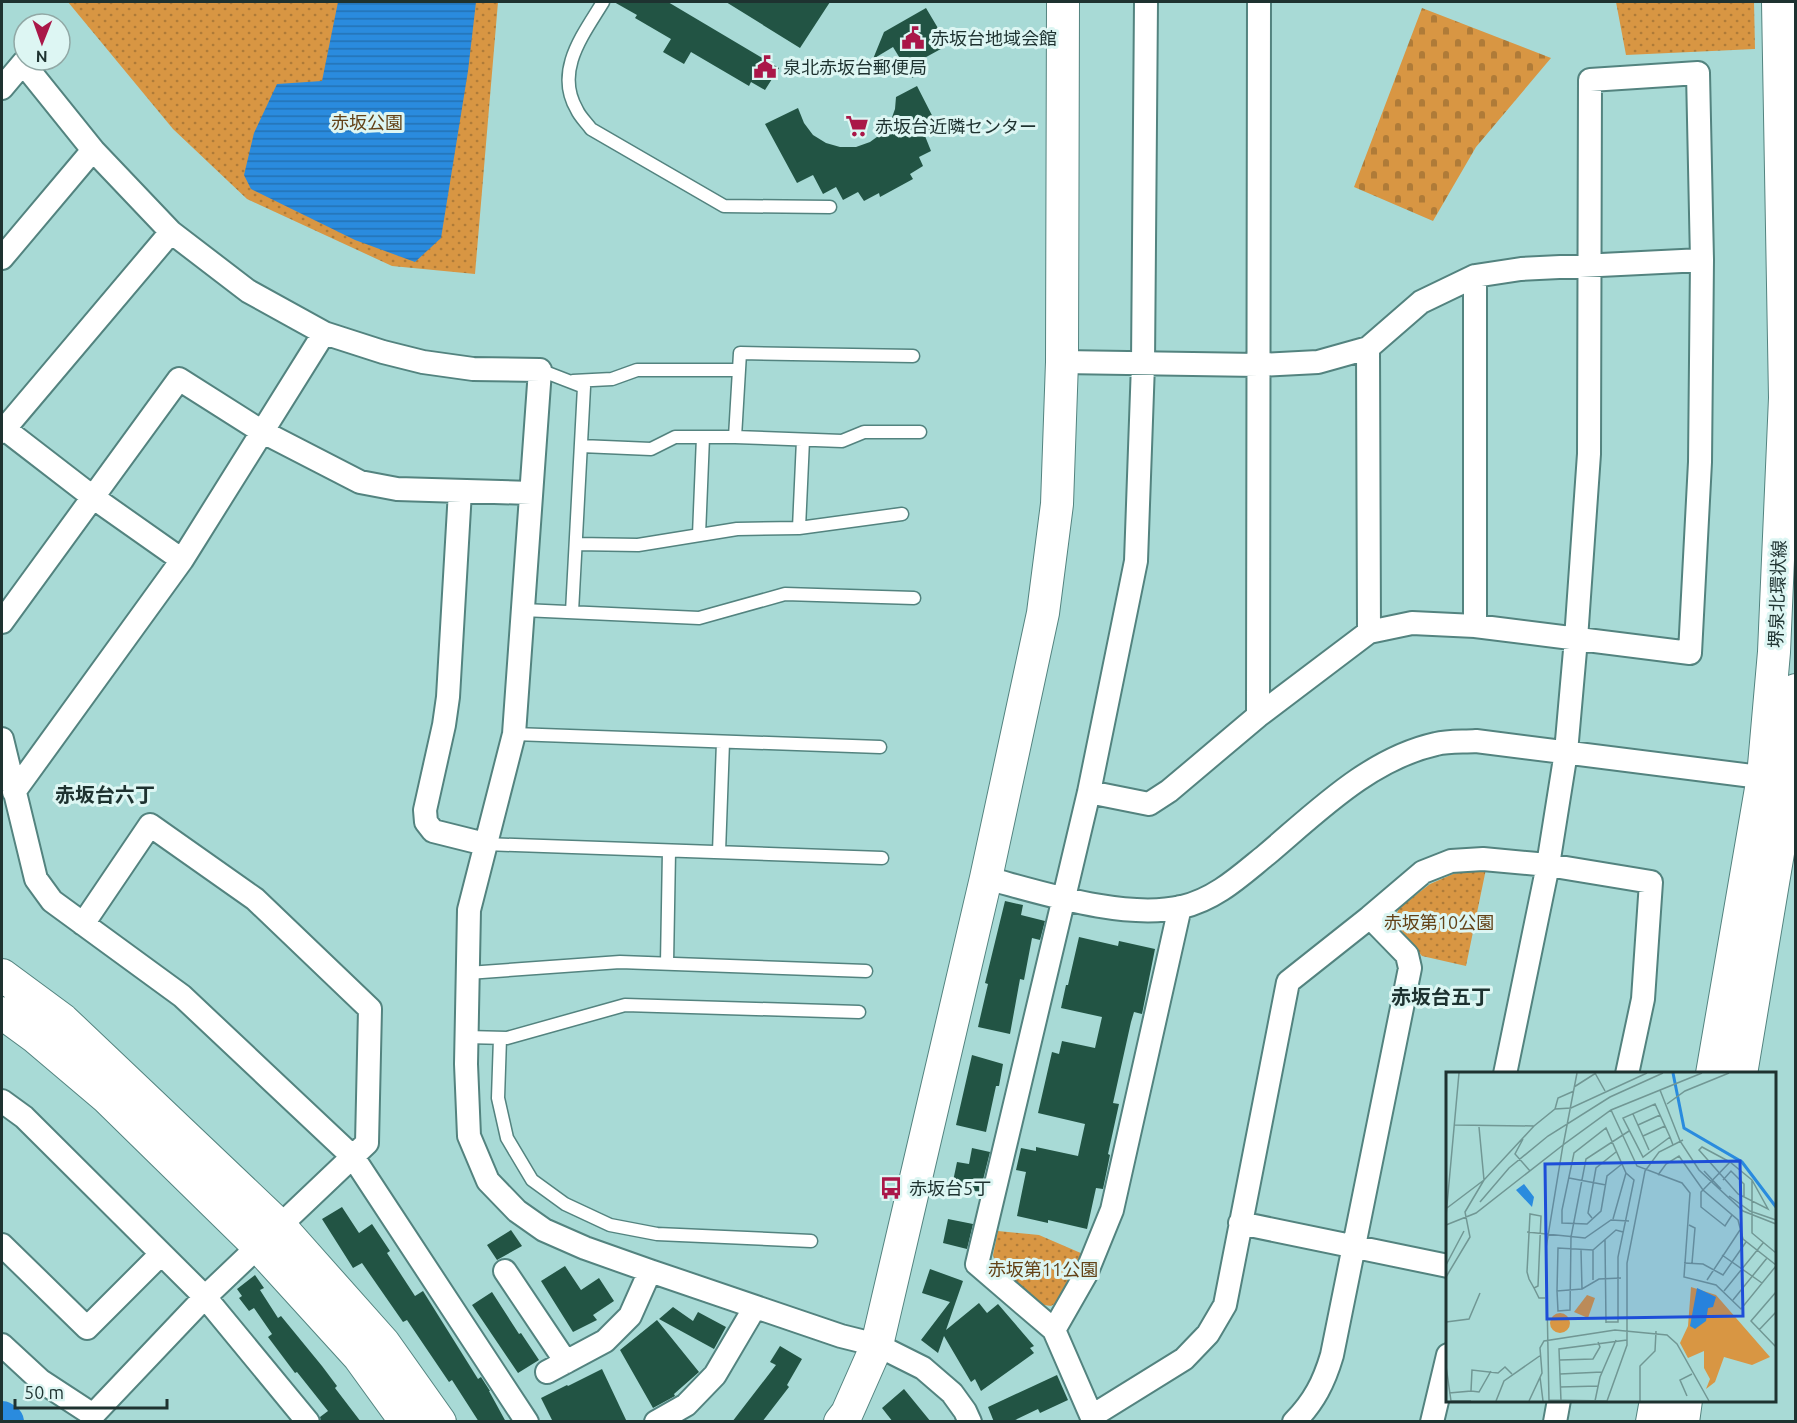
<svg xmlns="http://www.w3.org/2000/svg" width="1797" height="1423" font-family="Ubuntu,'Noto Sans JP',sans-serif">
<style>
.cemetery{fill:url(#cemetery-stones)}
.park{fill:url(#park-dots)}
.water{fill:url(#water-rules)}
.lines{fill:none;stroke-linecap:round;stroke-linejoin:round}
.river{stroke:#2a8bde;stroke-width:36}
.building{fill:#225444}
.lane-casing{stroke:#53837f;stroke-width:15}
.street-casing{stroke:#53837f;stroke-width:26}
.secondary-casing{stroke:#53837f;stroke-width:34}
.lane{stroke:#fff;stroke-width:12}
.street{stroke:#fff;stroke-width:22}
.secondary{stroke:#fff;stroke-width:32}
.labels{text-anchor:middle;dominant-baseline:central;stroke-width:6;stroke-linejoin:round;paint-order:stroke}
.poi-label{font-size:18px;fill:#1e3230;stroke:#ddf6f3;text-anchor:start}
.park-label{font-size:18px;fill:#634217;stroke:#ddf6f3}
.street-label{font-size:18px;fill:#1e3230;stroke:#ddf6f3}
.neighbourhood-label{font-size:20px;font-weight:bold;fill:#1e3230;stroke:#ddf6f3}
.inset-river{fill:none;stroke:#2a8bde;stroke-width:3}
.inset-road{fill:none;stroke:#719794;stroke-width:1.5}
.view{fill:#1d4ed8;fill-opacity:0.15;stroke:#1d4ed8;stroke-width:3}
.inset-edge{fill:none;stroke:#1e3230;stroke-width:3}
</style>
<defs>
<pattern id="cemetery-stones" width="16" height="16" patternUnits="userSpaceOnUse" patternTransform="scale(1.5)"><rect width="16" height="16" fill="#d89643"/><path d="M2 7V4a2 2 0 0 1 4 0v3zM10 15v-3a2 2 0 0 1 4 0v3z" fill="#af7b38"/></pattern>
<pattern id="park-dots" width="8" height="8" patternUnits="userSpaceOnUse" patternTransform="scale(1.5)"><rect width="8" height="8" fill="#d89643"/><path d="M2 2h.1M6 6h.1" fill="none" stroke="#af7b38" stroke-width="1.8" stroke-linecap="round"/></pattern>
<pattern id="water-rules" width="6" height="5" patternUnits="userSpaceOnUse" patternTransform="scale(1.5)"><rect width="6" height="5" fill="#2a8bde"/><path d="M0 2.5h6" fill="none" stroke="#2372b4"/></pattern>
</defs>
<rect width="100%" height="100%" fill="#a8dad6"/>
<path class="cemetery" d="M1422,8L1551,58L1476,147L1433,221L1354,187Z"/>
<path class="park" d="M68,2H498L475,274L392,266L247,199L173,129Z
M1616,2H1754L1755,49L1626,55Z
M1475,869H1486L1466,966L1422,956L1397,925L1396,916L1399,908L1430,884L1453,874Z
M998,1231L1039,1235L1083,1254L1058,1302L1051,1306L1037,1304L996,1265L993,1255Z"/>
<path class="water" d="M338,2H476L468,71L441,238L415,262L355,240L251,189L244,175L254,133L277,84L322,81Z"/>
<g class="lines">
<path class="river" d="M2,1419L6,1422"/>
</g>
<path class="building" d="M614,2H668L779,68L765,90L751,82L749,86L691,52L684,64L663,52L671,39L635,18L637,15Z
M726,2H830L800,48Z
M926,8L948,45L919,61L925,70L912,78L893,47L873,59L884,32Z
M917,86L939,129L925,136L931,151L919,157L923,166L910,174L913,179L880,197L879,193L864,201L858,192L843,200L836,187L823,194L813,175L797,183L765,124L798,108L804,123L813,135L826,143L840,147H856L870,142L881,134L890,123L895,109L896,97Z
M1005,901L1023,905L1021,915L1045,921L1040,940L1032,938L1024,980L1020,979L1010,1034L978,1027L988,984L985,983Z
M1079,937L1118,946L1119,941L1155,949L1142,1014L1134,1012L1131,1022L1113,1103L1119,1104L1108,1154L1110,1155L1103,1189L1096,1188L1087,1229L1048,1220V1223L1017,1216L1026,1172L1016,1170L1021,1148L1036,1151V1147L1078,1156L1085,1124L1038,1113L1052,1052L1059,1054L1062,1041L1095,1048L1102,1017L1061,1008L1066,985H1068Z
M972,1055L1003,1064L999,1086H996L986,1132L956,1125Z
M972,1148L990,1152L980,1192L952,1186L957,1162L969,1164Z
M342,1207L359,1233L372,1224L390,1251L387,1253L415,1296L423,1291L478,1379L481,1377L490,1391H489L506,1422H479L452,1380L449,1382L407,1320L403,1322L362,1263L353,1268L322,1219Z
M948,1219L973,1224L967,1249L943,1243Z
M511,1230L522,1246L497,1260L487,1245Z
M565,1266L581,1290L599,1278L614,1301L593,1315L597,1320L573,1332L541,1281Z
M930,1269L963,1281L946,1330L979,1303L987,1313L998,1304L1034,1346L1030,1348L1034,1353L981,1391L975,1379L971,1382L944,1336L938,1353L921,1340L950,1302L922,1293Z
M255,1275L264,1288L260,1290L278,1318L281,1316L322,1366L337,1386L335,1388L361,1422H321L320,1417L328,1411L297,1372L295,1373L268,1337L272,1334L254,1308L249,1311L239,1298L242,1296L237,1289Z
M492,1292L519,1334L521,1333L539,1360L518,1373L472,1305Z
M673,1307L693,1321L698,1312L726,1327L714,1349L659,1319Z
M657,1320L699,1372L674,1394L675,1396L653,1408L620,1350Z
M780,1346L802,1359L787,1385L789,1387L762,1422H732L776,1365L770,1362Z
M602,1369L627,1422H553L541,1398L567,1385L568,1386Z
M1057,1375L1068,1400L1040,1413L1038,1409L1011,1422H994L988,1407Z
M904,1389L931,1422H893L882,1408Z"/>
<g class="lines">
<g class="lane-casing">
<path id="lane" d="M603,2C583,35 554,71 577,110C580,117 587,123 591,129L724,206L830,207
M913,356L740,353L735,437L842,441L864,432H920
M540,370L584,387L572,612
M573,381L612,379L637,370H739
M581,446L651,449L675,437H735
M799,528L803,440
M699,535L703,437
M576,544L638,545L737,529L799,528L902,514
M523,610L699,618L785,594L914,598
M514,734L880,747
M485,844L882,858
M719,852L723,742
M667,963L669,851
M468,973L620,962L866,971
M466,1037L507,1038L625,1005L859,1012
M500,1038L498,1098L507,1138L532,1180L565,1204L610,1225L657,1234L811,1241"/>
</g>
<g class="street-casing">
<path id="street" d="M2,88L23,63L93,150L171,232L248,291L324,333L383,352L423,362L473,369L540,370L514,734L469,910L466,1064L469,1136L488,1181L517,1211L544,1230L585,1248L650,1271L841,1336L877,1345L923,1368L952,1393L965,1411L970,1422
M2,258L93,150
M1475,276V626
M1368,348L1369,632
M1062,362L1258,365L1318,362L1368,348L1421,302L1475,276L1521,269L1702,260L1700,462L1690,653L1475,626L1412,623L1369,632L1258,716L1169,791L1149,804L1089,792
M2,427L94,498L182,560
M2,432L171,232
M460,491L448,697L444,725L425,810L426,822L433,831L485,844
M2,622L179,379L261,431L360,482L397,489L531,493
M1258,716L1259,2
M2,739L36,879L52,901L182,996L353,1157L527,1422
M14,792L182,560L324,333
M986,878C1043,893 1124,920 1182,907C1216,899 1240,876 1266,855C1317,812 1369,759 1436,744C1448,741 1463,742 1476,741L1776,779
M1505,1074L1548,865L1566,752L1576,639L1589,454L1590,80L1698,73L1702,260
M2,1101L24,1117L205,1297L308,1422
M1240,1223L1448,1266
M2,1245L87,1328L161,1254
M505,1271L566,1362
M1054,1330L1086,1274L1112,1210L1180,907
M2,1345L41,1381L93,1415L205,1297L367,1143L370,1009L255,899L150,825L83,924
M547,1372L605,1341L630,1316L650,1271
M1092,1416L1184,1359L1208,1334L1225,1305L1288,982L1370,917L1423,872L1451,861L1483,859L1548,865L1651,882L1643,999L1627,1074
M656,1422L686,1405L715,1375L755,1307
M1094,1422L1054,1330L977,1264L1089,792L1136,561L1143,364L1146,2
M1294,1422C1314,1402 1324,1382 1332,1355L1410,968L1407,955L1370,917
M1432,1422L1448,1355
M1555,1422L1559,1400"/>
</g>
<g class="secondary-casing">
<path id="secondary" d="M2,975L63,1020L280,1226L384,1343L440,1422
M2,1013L35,1037L107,1098L258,1246L359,1357L406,1422
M1712,1074L1763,777L1774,652L1785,398L1778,2
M1741,1074L1785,811L1796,690
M840,1422L847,1413L877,1345L986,878L1043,613L1057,504L1062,362L1063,2
M1652,1422L1656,1400
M1683,1422L1686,1400"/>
</g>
<use href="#lane" class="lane"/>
<use href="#street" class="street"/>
<use href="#secondary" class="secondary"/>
</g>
<defs>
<g id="civic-bare" transform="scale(1.8)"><path d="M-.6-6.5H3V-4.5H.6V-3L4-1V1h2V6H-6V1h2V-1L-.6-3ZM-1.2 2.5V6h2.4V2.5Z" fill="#aa1748" stroke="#ddf6f3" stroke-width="2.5" paint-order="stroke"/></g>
<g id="supermarket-bare" transform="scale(1.8)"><path d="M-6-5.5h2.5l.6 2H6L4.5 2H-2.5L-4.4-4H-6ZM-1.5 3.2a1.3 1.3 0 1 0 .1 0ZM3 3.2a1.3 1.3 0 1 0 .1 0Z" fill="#aa1748" stroke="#ddf6f3" stroke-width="2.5" paint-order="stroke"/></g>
<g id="bus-bare" transform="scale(1.8)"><path d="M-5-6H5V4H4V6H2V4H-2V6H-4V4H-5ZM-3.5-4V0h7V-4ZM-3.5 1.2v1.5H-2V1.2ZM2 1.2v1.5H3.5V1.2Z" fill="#aa1748" stroke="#ddf6f3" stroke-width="2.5" paint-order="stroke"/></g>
</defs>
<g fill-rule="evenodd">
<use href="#civic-bare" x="913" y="38"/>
<use href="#civic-bare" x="765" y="67"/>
<use href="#supermarket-bare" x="857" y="126"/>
<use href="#bus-bare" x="891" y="1188"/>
</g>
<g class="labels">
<g class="poi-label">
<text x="931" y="38">赤坂台地域会館</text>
<text x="783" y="67">泉北赤坂台郵便局</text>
<text x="875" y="126">赤坂台近隣センター</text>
<text x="909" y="1188">赤坂台5丁</text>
</g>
<g class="park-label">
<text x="367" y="122">赤坂公園</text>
<text x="1439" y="922">赤坂第10公園</text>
<text x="1043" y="1269">赤坂第11公園</text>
</g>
<g class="street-label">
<text transform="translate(1777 594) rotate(-88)">堺泉北環状線</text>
</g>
<g class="neighbourhood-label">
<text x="105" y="794">赤坂台六丁</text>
<text x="1441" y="996">赤坂台五丁</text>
</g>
</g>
<g transform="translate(1446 1072)">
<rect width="330" height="330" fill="#a8dad6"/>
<path d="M141,223L149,226L142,246L128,240Z" fill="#d89643"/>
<path d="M245,215L270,223L324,285L306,293L278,285L269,310L260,317L264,307L258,296V279L242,286L234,271L242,254ZM104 251a10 10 0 1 1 20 0a10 10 0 1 1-20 0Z" fill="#d89643"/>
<path d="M78,112L88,125L86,135L70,118ZM251,216L270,225L267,235L262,236L260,249L249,257L244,254Z" fill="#2a8bde"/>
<path class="inset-river" d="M227,1L238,56L296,90L330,135"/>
<path class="inset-road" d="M149,1L159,19M128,15L150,1M214,18L234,69L253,98L297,139L330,152M221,32L239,19L283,1M109,37L112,26L128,19M165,38L191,94L236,111L244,121L238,205L270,213L295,237L330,194M187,42L203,78M9,53L88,54M192,53L214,43M197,64L219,54M224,65L197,85L177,46L209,32L224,65L227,73M77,67L69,82L84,99M117,74L131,1M284,90L256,75L253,78L292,122L322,137L306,108M258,99L275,117M212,103L220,92L233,84L257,118L292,148L297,167L330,193M123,106L160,113M277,108L285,99L298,112V126M283,124L304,139L330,148M34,130L63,96L102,64L164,25L217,1M1,136L38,108L88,54L109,37L125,36L201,1M286,143L279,154L255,135V120L284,90L306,108V161L330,181M0,144L13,1M146,146L142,141L150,96L170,80M167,147L180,101M0,153L30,141L117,73M243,153L249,156L246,191M81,160L139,166L165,148L183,149M159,168L160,251M135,178L136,217M147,178V208M276,183L316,211M238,191L257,192L277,203L300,170M0,193L18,159M0,205L24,165L19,140L38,108L33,55M175,206L153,207L136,217L111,219L112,176L147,178L170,158L177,160M261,208L294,158M88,216L92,214L95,144L84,142L81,200L83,207L88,216L93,226H99M111,219L112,239L124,238L125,165L140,87L183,59M278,219L317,171M330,220L305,249L330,275M287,228L321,186M0,250L23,247L34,221M160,250H172V185L188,108L180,101L160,56L128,81L116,138V151L141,152L155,139L161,104L176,92M313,258L330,240M114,288L147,287L154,275L152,270M0,294L5,329M114,302L156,300M94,305L97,329M114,315L152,314M25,319L33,320L45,299M3,321L25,319L26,298L52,301L59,295L66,302M241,324L234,308L246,302M103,328L161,329M5,329H25M50,329L58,309L95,283M83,329L96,301L94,276L98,269L169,258L221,263L231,272L263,329M103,329L100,176L117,73L165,38L256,1M115,329L113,277L181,268M149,329L154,305L170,268M161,329L181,273V191L199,99L213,80L237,68M194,329V294L209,279L210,259"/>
<path class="view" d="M294,89L297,244L101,247L99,92Z"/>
<rect width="330" height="330" class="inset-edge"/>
</g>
<rect width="1797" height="1423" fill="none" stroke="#1e3230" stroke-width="6"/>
<g transform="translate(42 42) rotate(181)"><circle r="28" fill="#ddf6f3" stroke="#91a8a5" stroke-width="1.5"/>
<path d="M0-4.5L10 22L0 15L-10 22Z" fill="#aa1748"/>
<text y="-9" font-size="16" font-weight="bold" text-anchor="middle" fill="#1e3230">N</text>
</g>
<path d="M15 1399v9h152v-9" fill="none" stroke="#1e3230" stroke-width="3"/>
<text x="24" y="1399" font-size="18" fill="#1e3230" stroke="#ddf6f3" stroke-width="4.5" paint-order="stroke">50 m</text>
</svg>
